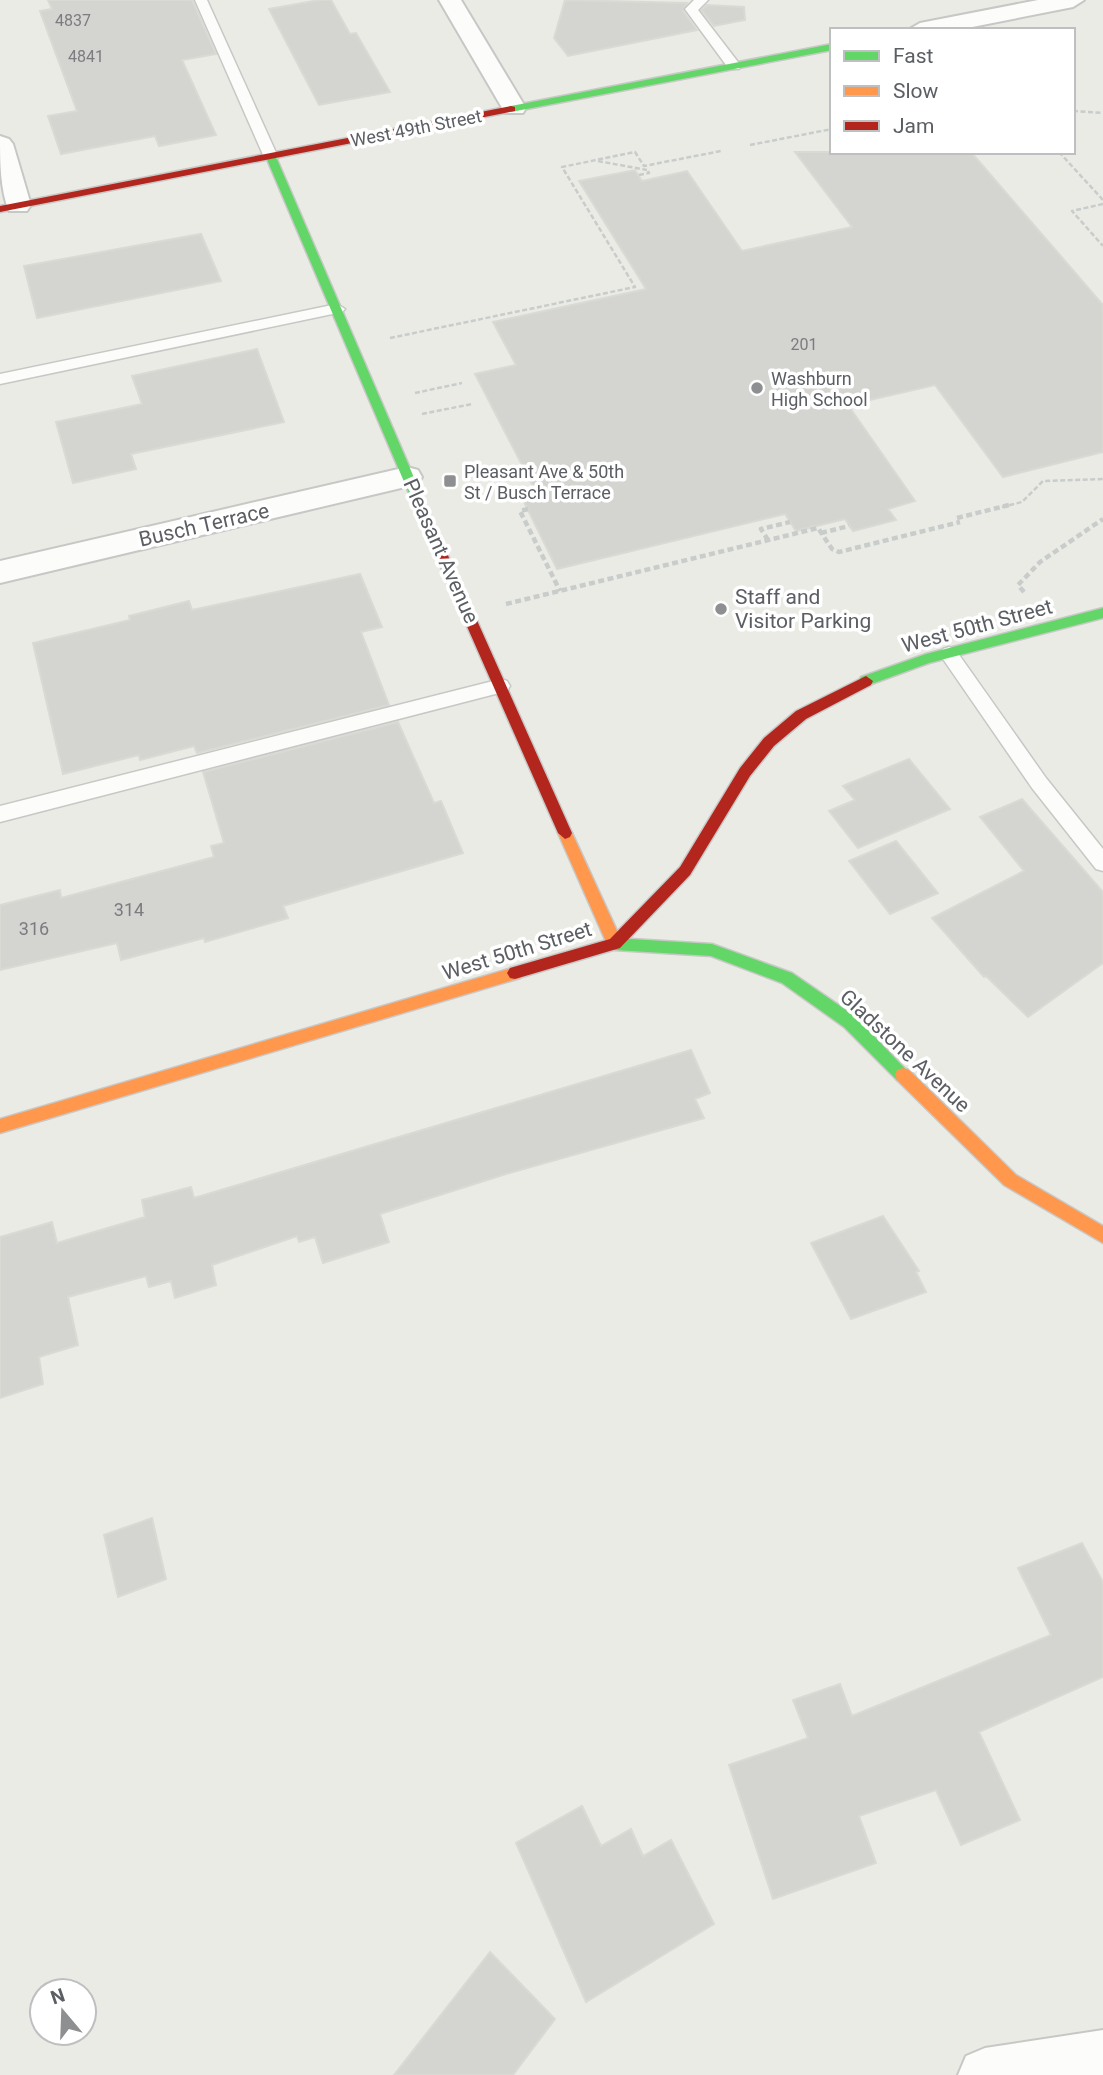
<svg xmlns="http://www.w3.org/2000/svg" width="1103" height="2075" font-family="Roboto,sans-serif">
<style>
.building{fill:#d4d4d1;stroke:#dadad5;stroke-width:2}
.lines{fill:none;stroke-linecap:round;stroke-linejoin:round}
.lane-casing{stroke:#c7c8c6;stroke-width:3}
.street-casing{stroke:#c7c8c6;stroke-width:4}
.fast-casing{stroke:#c8c8c7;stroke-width:3}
.slow-casing{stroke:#c8c8c7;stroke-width:3}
.jam-casing{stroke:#c8c8c7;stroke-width:3}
.path-far1{stroke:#c8ccca;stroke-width:2.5;stroke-dasharray:5 2.5;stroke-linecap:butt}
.path{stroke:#c8ccca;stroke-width:4.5;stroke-dasharray:6 3.5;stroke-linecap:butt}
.lane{fill:#fcfcfb;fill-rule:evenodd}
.street{fill:#fcfcfb;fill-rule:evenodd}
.fast{fill:#63d668;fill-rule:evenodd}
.slow{fill:#ff974d;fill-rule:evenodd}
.jam{fill:#b3261e;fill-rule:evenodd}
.poi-dot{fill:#8d8f91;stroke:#fff;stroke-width:2.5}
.labels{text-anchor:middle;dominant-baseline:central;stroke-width:7;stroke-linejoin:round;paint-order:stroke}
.far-number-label{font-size:16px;fill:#7a7c7f}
.far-street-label{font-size:18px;fill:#5b5e63;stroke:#fff}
.far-poi-label{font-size:18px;fill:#5b5e63;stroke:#fff;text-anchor:start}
.number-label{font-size:18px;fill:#7a7c7f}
.street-label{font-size:21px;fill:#5b5e63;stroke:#fff}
.poi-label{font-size:21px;fill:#5b5e63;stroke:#fff;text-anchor:start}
</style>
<rect width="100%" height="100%" fill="#ebebe6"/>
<path class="building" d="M48,0H192L216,54L182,60L216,135L159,146L155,136L61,154L48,116L77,111L40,11L52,9Z
M319,0H331L350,34L356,33L390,92L319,105L269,9Z
M565,0L687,3L683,11L697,30L568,56L554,38Z
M707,5L744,7L745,20L714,26L701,10Z
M795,152H971L1103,305V452L1003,477L935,385L848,405L915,501L888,509L896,520L853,531L845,519L796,531L785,514L557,569L522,498L537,494L475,374L516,365L493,322L646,289L579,181L635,170L642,181L687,171L742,251L852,227Z
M201,234L221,281L37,318L24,266Z
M257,349L284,422L131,454L136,469L73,483L56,422L142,404L132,376Z
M360,574L382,627L361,632L389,705L197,753L194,746L140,760L139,755L63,774L33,643L130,620L129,616L189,601L192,610Z
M398,722L434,803L441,801L463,853L283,906L288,918L205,942L204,938L121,960L117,943L0,970V905L60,890L61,898L214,857L211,846L224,843L203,772Z
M909,759L950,809L858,848L829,811L855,800L843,786Z
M1022,799L1103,892V963L1028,1017L986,976L984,977L932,918L1024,871L980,817Z
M896,841L938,893L890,914L849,861Z
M691,1050L710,1093L695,1099L704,1118L506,1174L380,1214L389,1242L323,1263L315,1237L299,1242L297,1236L212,1265L216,1285L175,1298L171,1281L149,1287L146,1276L68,1297L78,1345L39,1357L43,1384L0,1398V1237L52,1222L57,1243L145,1217L142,1200L191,1187L194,1198Z
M883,1216L919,1271L916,1272L926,1292L851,1319L811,1243Z
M152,1518L166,1579L118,1597L104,1535Z
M1082,1543L1103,1582V1677L979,1732L1020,1820L961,1845L936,1790L859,1816L876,1863L773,1899L729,1765L808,1738L793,1700L840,1684L852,1716L1051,1635L1018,1568Z
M582,1806L601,1846L631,1829L643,1856L671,1840L714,1924L586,2002L516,1843Z
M490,1952L555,2019L513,2075H394Z"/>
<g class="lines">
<g class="lane-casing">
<path id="lane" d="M195,0H207L278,157L276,160L264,157Z
M694,0H708L698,10L741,66L739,69H729L685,9Z
M337,304L345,309L342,312L0,384V374Z
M949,647L955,649L1046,778L1103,849V871L1096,869L1032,788L943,659L940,654L943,649Z
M501,679L507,681L510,686L507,691L0,822V806Z"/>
</g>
<g class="street-casing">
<path id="street" d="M439,0H461L526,108L523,113H505Z
M1038,0H1084L1073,7L957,30H908L920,23Z
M0,136L9,139L13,144L31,205L27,211H9C0,190 0,160 0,136Z
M407,467L418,470L422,477L418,484L0,583V561Z
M1103,2030V2075H958L966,2056L985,2048Z"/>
</g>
<g class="fast-casing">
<path id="fast" d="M832,44V50L511,112L506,109L511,106Z
M267,155L276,157L437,531L435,534H427L425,531L266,157Z
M1103,608V618L929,663L866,686L859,681L861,677L926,654Z
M615,938L712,944L792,973L856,1017L911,1075L909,1080L903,1082L897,1080L844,1027L782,983L711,956L615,950L610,948L607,944L610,940Z"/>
</g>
<g class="slow-casing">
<path id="slow" d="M565,827L572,833L623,944L620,948H610L607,944L558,833Z
M515,967L520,968L523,973L520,978L0,1133V1119Z
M903,1068L909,1070L1016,1175L1103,1226V1243L1004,1185L897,1080L895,1075L897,1070Z"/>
</g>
<g class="jam-casing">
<path id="jam" d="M511,106L515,107V111L0,212V206Z
M431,527L437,531L572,833L570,837L565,839L558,833L425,531Z
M866,676L873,681L871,685L806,719L774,746L750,776L690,875L620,948L515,979L510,978L507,973L510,968L610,939L680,867L740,768L764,738L796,711Z"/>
</g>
<path class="path-far1" d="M1073,111L1103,113
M750,145L832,129
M1059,152L1103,200
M598,161L647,170
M639,175L649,173L647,169
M1103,204L1072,211L1103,246
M390,338L635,287L562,167L635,152L644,166L721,151
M415,393L462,383
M422,414L472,404
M1002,507L1022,502L1043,481L1103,479"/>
<path class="path" d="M528,509L520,511L560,591
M957,518L1009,505
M821,533L849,526
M768,540L761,529L790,522
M1024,592L1018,585L1040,562L1103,519
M506,604L818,528L832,549L839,552L960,522"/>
<use href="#lane" class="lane"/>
<use href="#street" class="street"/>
<use href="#fast" class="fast"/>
<use href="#slow" class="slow"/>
<use href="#jam" class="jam"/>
</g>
<g class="poi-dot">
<circle cx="757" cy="388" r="7"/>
<rect x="443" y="474" width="14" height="14" rx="3.5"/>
<circle cx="721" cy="609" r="7"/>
</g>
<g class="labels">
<g class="far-number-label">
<text x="73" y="20">4837</text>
<text x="86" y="56">4841</text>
<text x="804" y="344">201</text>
</g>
<g class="far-street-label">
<text transform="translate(416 128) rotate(-11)">West 49th Street</text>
</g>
<g class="far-poi-label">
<text x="771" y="378">Washburn<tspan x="771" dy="21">High School</tspan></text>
<text x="464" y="471">Pleasant Ave &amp; 50th<tspan x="464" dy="21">St / Busch Terrace</tspan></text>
</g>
<g class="number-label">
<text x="129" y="909">314</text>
<text x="34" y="928">316</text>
</g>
<g class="street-label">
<text transform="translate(204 525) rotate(-13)">Busch Terrace</text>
<text transform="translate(441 551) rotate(66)">Pleasant Avenue</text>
<text transform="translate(977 626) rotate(-15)">West 50th Street</text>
<text transform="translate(517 951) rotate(-17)">West 50th Street</text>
<text transform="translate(905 1051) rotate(43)">Gladstone Avenue</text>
</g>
<g class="poi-label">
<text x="735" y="597">Staff and<tspan x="735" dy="24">Visitor Parking</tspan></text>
</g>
</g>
<rect x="830" y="28" width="245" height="126" fill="#ffffff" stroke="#bdbfc1" stroke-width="2"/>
<rect x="844" y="51" width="35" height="10" fill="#63d668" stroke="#bdbfc1" stroke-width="2"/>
<text x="893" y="63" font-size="21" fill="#5b5e63">Fast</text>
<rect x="844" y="86" width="35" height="10" fill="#ff974d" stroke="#bdbfc1" stroke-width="2"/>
<text x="893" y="98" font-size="21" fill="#5b5e63">Slow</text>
<rect x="844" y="121" width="35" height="10" fill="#b3261e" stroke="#bdbfc1" stroke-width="2"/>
<text x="893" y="133" font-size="21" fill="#5b5e63">Jam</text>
<g transform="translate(63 2012) rotate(341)"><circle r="33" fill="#ffffff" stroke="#bdbfc1" stroke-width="2"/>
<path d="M0-5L12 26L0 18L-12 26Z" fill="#8d8f91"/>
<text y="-10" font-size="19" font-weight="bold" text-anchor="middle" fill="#5b5e63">N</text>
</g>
</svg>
